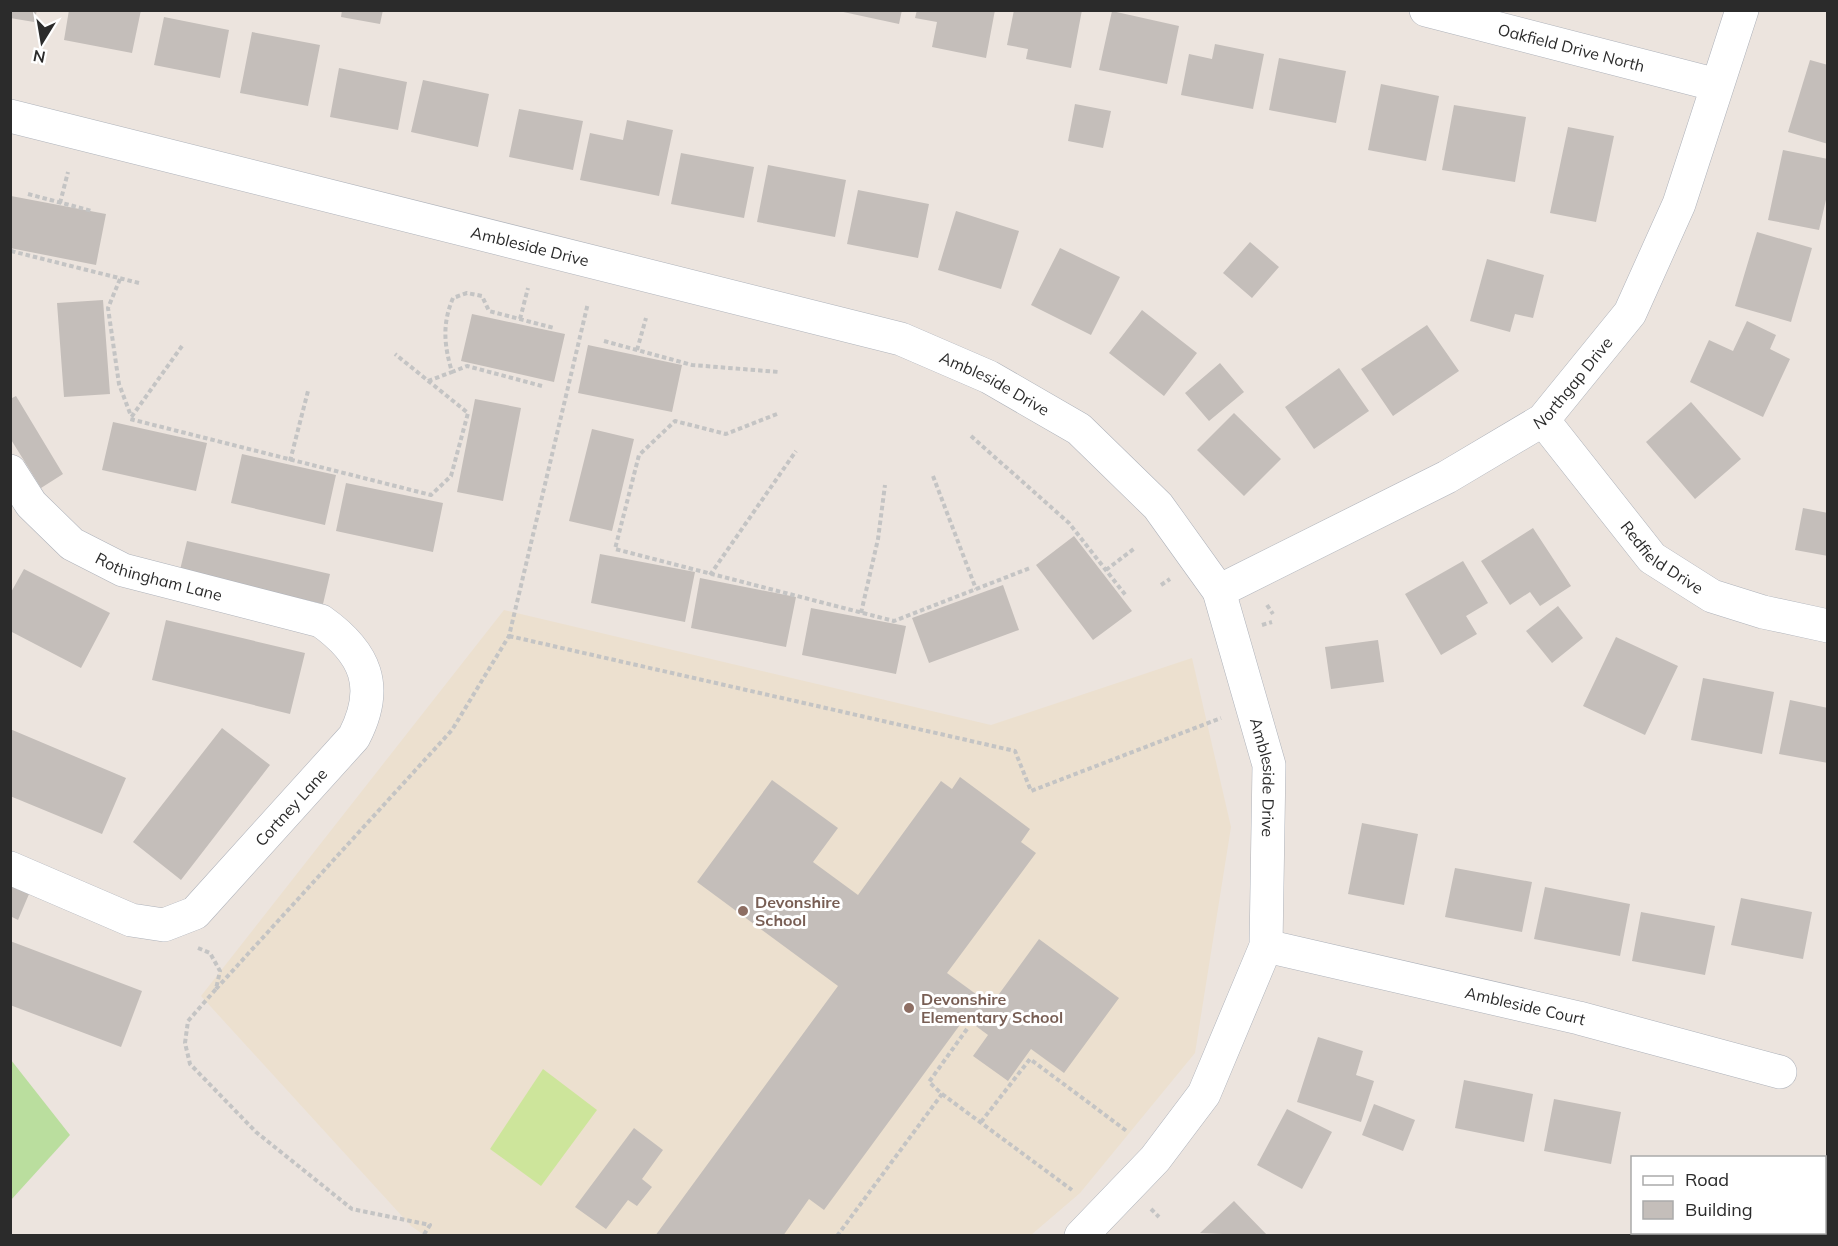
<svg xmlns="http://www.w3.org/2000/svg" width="1838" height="1246" font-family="Mulish,sans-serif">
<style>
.education{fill:#ece0cf}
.green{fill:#bade9e}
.pitch{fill:#cde59b}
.building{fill:#c4beba}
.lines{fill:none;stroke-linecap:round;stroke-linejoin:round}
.minor-casing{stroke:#aeb2ba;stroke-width:34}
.path{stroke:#c4c4c4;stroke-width:4;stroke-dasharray:4.5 3;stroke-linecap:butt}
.minor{stroke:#fff;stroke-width:33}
.education-dot{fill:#8d6e63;stroke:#fff;stroke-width:2}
.labels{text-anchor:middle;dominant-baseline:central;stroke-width:6;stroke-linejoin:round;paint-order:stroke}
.street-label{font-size:16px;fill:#2b2b2b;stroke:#fff}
.education-label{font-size:16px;font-weight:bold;fill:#785e54;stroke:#fff;text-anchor:start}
</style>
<rect width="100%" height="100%" fill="#ece4de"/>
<path class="education" d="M504,610L991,725L1192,658L1231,827L1195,1053L1080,1193L1031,1235H424L411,1226L201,996Z"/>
<path class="green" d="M11,1060L70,1135L11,1200H10Z"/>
<path class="pitch" d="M543,1069L597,1110L541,1186L490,1149Z"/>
<path class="building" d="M10,10H37L34,22L10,18Z
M69,10H141L132,53L64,40Z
M342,10H383L380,24L341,17Z
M834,10H902L899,24Z
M917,10H995L986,58L932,47L937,22L915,18Z
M1014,10H1082L1071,68L1026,59L1028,49L1007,45Z
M1112,11L1179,26L1167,84L1099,70Z
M164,17L229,30L220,78L154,65Z
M252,32L320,45L308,106L240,93Z
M1215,44L1264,54L1253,109L1181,95L1189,54L1212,59Z
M1279,58L1346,71L1336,123L1269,110Z
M1810,60L1828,65V144L1788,132Z
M339,68L407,82L398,130L330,117Z
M423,80L489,94L478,147L411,132Z
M1381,84L1439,96L1426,161L1368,150Z
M1075,104L1111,111L1103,148L1068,141Z
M1454,105L1526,117L1515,182L1442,170Z
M519,109L583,121L573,170L509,157Z
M627,120L673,130L659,196L580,180L590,133L623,140Z
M1568,127L1614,136L1596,222L1550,213Z
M1783,150L1828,159V191L1819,230L1768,220Z
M681,153L754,167L744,218L671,204Z
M768,165L846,180L835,237L757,222Z
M858,190L929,204L918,258L847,244Z
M11,196L106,214L96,265L10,248Z
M956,211L1019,231L1001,289L938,270Z
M1757,232L1812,248L1791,322L1735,306Z
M1250,242L1279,267L1252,298L1223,273Z
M1060,248L1120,277L1091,335L1031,305Z
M1487,259L1544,275L1533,318L1515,314L1510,332L1470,321Z
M103,300L110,394L64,397L57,303Z
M1142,310L1197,353L1164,396L1109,353Z
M472,314L565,334L554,382L461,361Z
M1747,321L1776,335L1770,349L1790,359L1763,417L1690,382L1709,340L1733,351Z
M1427,325L1459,371L1393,416L1361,369Z
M588,345L682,365L672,412L578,393Z
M1220,363L1244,392L1209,421L1185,393Z
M1339,368L1369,411L1314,449L1285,407Z
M16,396L63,474L41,488L10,438V399Z
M475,399L521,408L503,501L457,492Z
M1691,402L1741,459L1695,499L1646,442Z
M1234,413L1281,459L1244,496L1197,450Z
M113,422L207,443L196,491L102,470Z
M592,429L634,439L612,531L569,521Z
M242,454L336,475L325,525L231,503Z
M346,483L443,503L433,552L336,531Z
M1803,508L1828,513V556L1795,550Z
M1533,528L1571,586L1540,606L1530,592L1510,605L1481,561Z
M1074,536L1132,611L1093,640L1036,565Z
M187,541L330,574L323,604L180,570Z
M600,554L695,572L685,622L591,603Z
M1463,561L1488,603L1466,616L1477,634L1441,655L1405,594Z
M24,569L110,613L81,668L10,631V594Z
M700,578L796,597L786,647L691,628Z
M1003,585L1019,630L929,663L912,618Z
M1558,606L1583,638L1552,663L1526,631Z
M811,608L906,626L896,674L802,655Z
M166,620L305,653L290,714L152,680Z
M1616,637L1678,666L1645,735L1583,706Z
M1378,640L1384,682L1331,689L1325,647Z
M1703,678L1774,692L1762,754L1691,740Z
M1790,700L1828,708V763L1779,754Z
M222,728L270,765L181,880L133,842Z
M10,729L126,778L102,834L10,796Z
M960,777L1030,829L1021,842L1036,853L947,973L991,1005L1039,939L1119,998L1064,1073L1031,1049L1008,1081L973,1056L988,1035L965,1018L824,1210L809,1199L783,1236H655L838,986L697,882L772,780L838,828L813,862L858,895L941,781L952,789Z
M1362,823L1418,834L1404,905L1348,894Z
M1455,868L1532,882L1522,932L1445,917Z
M10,886L29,894L18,920L10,916Z
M1545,887L1630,904L1620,956L1534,939Z
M1741,898L1812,912L1803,959L1731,945Z
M1641,912L1715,926L1705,975L1632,961Z
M10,941L142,991L121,1047L10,1005Z
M1318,1037L1363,1051L1356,1075L1374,1081L1361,1122L1297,1102Z
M1464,1080L1533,1094L1524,1142L1455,1128Z
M1554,1099L1621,1112L1611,1164L1544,1151Z
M1374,1104L1415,1120L1403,1151L1362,1135Z
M1287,1109L1332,1132L1302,1189L1257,1165Z
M634,1128L663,1150L642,1179L652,1187L637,1206L628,1200L606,1229L575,1207Z
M1234,1201L1268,1236L1200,1233Z"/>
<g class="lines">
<g class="minor-casing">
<g id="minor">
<path id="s1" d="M1426,10L1717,85"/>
<path id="s2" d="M10,116L901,339L989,377L1079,429L1158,506L1219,591L1269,765L1266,946L1204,1094L1155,1159L1081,1236"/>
<path id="s3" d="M1543,420L1652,558L1712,596L1763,612L1828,626"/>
<path id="s4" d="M10,471L31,504L72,544L123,570L321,621C366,653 380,687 354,737L195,913L164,925L131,920L10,868"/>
<path id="s5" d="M1219,591L1447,477L1543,420L1630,313L1679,204L1742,10"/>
<path id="s6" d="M1266,946L1579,1018L1780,1072"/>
</g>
</g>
<path class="path" d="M28,194L92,211
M60,203L68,172
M11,251L139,283
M120,279L108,308L119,384L131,416
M520,319L528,288
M604,341L692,365L779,372
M182,346L130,419L431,495L451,476L468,413L395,354
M637,350L646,318
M428,381L452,372
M542,386L467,366L452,372C444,345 442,324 453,298L467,293L482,296L489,311L554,328
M777,414L726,434L675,421L639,455L615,549L894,621L1030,568
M971,436L1069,523L1127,597
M290,461L308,391
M933,476L976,589
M1106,570L1135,548
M710,575L796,451
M1161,585L1170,579
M1267,605L1273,614
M861,613L878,539L885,485
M1262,625L1272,622
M509,636L1015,751L1031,791L1221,718
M198,948L210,953L220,971L216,989L188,1021L185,1043L190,1064L256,1132L352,1209L430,1225L423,1236
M216,989L452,730L509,636L588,303
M942,1094L1072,1190
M981,1122L1030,1059L1128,1132
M1151,1209L1159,1217
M837,1236L942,1094L929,1082L967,1029
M1155,1236V1235"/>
<use href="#minor" class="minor"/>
</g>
<g class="education-dot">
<circle cx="743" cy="911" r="6"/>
<circle cx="909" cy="1008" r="6"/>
</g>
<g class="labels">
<g class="street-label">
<text stroke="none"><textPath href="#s1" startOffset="150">Oakfield Drive North</textPath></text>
<text stroke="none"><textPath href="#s2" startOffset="536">Ambleside Drive</textPath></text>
<text stroke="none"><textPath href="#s5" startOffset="414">Northgap Drive</textPath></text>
<text stroke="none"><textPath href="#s2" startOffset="1022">Ambleside Drive</textPath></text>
<text stroke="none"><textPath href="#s3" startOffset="183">Redfield Drive</textPath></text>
<text stroke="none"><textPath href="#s4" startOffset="190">Rothingham Lane</textPath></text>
<text stroke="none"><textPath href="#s2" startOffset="1526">Ambleside Drive</textPath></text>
<text transform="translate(291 807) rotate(-48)">Cortney Lane</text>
<text stroke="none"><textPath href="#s6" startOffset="266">Ambleside Court</textPath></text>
</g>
<g class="education-label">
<text x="755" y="902">Devonshire<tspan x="755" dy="18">School</tspan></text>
<text x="921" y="999">Devonshire<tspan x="921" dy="18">Elementary School</tspan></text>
</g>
</g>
<rect width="1838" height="1246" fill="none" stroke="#2b2b2b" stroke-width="24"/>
<rect x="1631" y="1156" width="195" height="78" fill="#ffffff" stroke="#aaaaaa" stroke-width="1.5"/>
<rect x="1643" y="1176" width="30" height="9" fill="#ffffff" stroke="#aaaaaa" stroke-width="1.5"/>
<text x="1685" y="1186" font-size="18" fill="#2b2b2b">Road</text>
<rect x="1643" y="1201" width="30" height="18" fill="#c4beba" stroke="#aaaaaa" stroke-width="1.5"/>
<text x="1685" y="1216" font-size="18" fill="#2b2b2b">Building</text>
<g transform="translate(42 42) rotate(191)" stroke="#ffffff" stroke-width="4.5" paint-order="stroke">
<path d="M0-4.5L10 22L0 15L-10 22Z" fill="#2b2b2b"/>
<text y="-9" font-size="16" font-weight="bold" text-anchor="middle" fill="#2b2b2b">N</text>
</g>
</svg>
